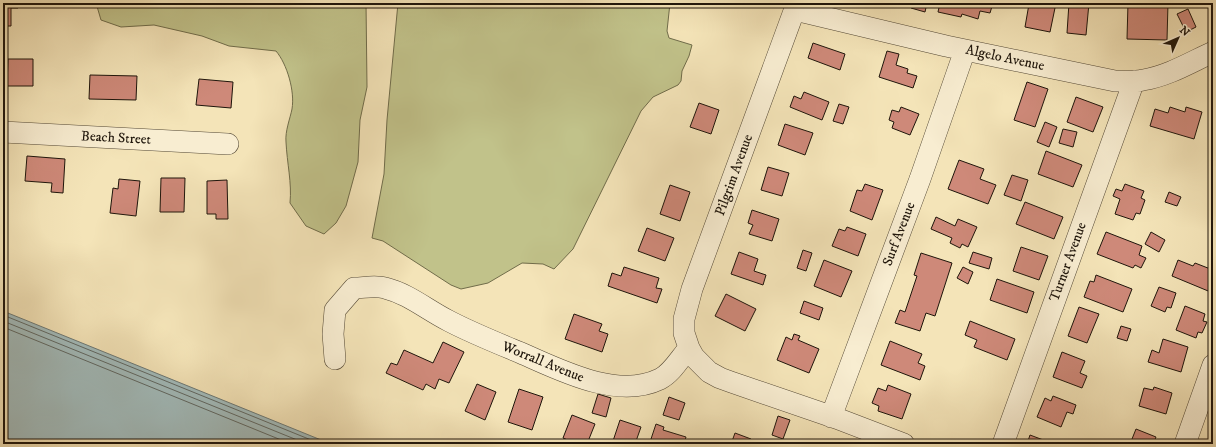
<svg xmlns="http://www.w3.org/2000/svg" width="1216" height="447" font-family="'IM FELL DW Pica',serif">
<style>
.green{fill:#c1c28a;stroke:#706c4a}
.water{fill:#a2bbbb;stroke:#6d7975}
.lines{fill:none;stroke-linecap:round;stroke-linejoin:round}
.shore{stroke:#606863;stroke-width:1}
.building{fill:#ce8979;stroke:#1e150b}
.minor-casing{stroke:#544936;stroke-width:22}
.minor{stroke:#f8edd1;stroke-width:21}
.labels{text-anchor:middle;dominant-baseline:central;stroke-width:3;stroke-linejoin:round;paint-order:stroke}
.street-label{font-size:14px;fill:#1e150b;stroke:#f8edd1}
</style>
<rect width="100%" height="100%" fill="#f4e4b8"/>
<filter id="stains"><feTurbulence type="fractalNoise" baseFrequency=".005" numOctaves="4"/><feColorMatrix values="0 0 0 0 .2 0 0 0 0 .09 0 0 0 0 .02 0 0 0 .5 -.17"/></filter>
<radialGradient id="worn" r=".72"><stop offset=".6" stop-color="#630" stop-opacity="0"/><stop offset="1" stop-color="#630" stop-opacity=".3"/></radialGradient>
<path class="green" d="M96,3H366L367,87L360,120L358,162L346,206L336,223L324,234L306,226L290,203C292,183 287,163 286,142C285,131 290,119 292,109C295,91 287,64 276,51L229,46L202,36L154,25L121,27L101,20Z
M398,3H670L667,31L669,38L692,45L689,56L682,71L681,81L678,85L653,97L641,111L573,249L554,269L543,264L522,263L488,283L461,289L451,285L383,241L372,238L384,174L387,120Z"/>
<path class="water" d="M3,311L331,444H3Z"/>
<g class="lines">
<path class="shore" d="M3,315L321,444
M3,321L307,444
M3,327L291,444"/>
</g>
<path class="building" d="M3,3H18V8H11V26H3Z
M912,3H927L925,12L911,8Z
M940,3H993L990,13L980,11L978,19L962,14L961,17L938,12Z
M1045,3H1056L1050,32L1025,27L1029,4L1045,7Z
M1069,3H1089L1086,35L1067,33Z
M1128,3H1168L1167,40L1127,39Z
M1188,9L1196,27L1186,32L1177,14Z
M813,43L845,54L840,70L808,58Z
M887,51L899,54L896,65L908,69L907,73L917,76L913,88L879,77Z
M8,59H33V86H7Z
M90,75L137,76L136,100L89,99Z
M199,79L233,82L231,108L196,105Z
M1027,82L1048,89L1035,127L1014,120Z
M804,92L829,102L822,120L790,107L794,96L801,99Z
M1076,97L1103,107L1093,132L1067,122Z
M699,103L719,110L711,134L690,127Z
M839,104L849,107L843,124L833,121Z
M901,107L919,114L910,135L892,128L894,122L889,120L892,110L899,112Z
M1170,107L1185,112L1186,107L1202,112L1194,139L1150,126L1155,109L1168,113Z
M1045,122L1057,127L1049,147L1037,142Z
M785,124L813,133L805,155L778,145Z
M1063,129L1077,132L1073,147L1059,143Z
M1046,151L1082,165L1073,187L1038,174Z
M27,156L65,159L63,193L51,192L52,183L25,181Z
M959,160L984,169L980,179L996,185L988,204L948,189Z
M768,167L789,173L782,196L761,190Z
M1012,175L1028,180L1021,201L1004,195Z
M161,178H185L184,212H160Z
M119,179L140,181L136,216L110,213L113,188L118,189Z
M227,180L228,219H216V214H207V181Z
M865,184L883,190L872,220L850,211L857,190L862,191Z
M1125,184L1144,191L1141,198L1145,200L1140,214L1136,213L1133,220L1115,214L1120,199L1113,196L1116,189L1122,191Z
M670,185L690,192L680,221L660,214Z
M1169,192L1181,197L1177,206L1165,202Z
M1025,202L1063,217L1054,239L1016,224Z
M752,210L779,219L772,241L749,234L753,225L748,223Z
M936,217L955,226L958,219L977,227L968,247L962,244L960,248L950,243L952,238L931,229Z
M847,227L866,234L858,256L832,246L839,229L845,231Z
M647,228L674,238L665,261L638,251Z
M1106,232L1142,246L1139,255L1146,258L1141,268L1135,265L1133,268L1097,254Z
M1151,232L1165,240L1159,252L1145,244Z
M1021,247L1048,256L1039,280L1013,271Z
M803,250L812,253L806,271L797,268Z
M739,252L758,259L754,271L766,275L763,285L731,274Z
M973,252L992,258L989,269L969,263Z
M921,253L952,263L935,316L926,313L920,331L895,323L900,310L905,312L917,276L914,275Z
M824,260L852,271L841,297L814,286Z
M1178,260L1193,266L1195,263L1213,270V293L1172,276Z
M624,267L659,278L656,288L662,289L657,303L608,286L612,273L621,276Z
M963,267L973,272L968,284L957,278Z
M1096,275L1132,289L1123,312L1084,297L1090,281L1094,282Z
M997,279L1034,292L1027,313L990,300Z
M1159,287L1176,293L1171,308L1167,307L1165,312L1151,306Z
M726,294L756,309L745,331L715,316Z
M804,301L823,308L819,320L800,313Z
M1185,306L1205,314L1203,321L1207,322L1202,333L1198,332L1196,338L1176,330Z
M1079,307L1099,314L1087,343L1068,336Z
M574,314L602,324L599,331L608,334L602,352L565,339Z
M970,321L1015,339L1007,360L974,347L977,340L965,335Z
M1121,326L1131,329L1127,341L1117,338Z
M794,334L800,336L798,340L819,349L809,373L777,360L786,337L792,340Z
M1163,339L1188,347L1181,372L1148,362L1152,350L1159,353Z
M890,341L922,354L918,363L925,366L920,380L881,365Z
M443,342L464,352L449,383L439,379L435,389L426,384L423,390L386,373L391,363L397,365L404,350L433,363Z
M1062,352L1085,361L1080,373L1087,376L1082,388L1053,377Z
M477,384L496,392L485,420L465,411Z
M888,385L911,394L902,419L878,411L879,406L872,403L878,388L886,391Z
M1154,387L1172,393L1166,414L1139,406L1144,388L1153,390Z
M519,389L543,397L532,430L508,422Z
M598,394L611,398L606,417L592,413Z
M1053,396L1076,405L1073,414L1067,412L1061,427L1037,417L1045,398L1051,401Z
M669,397L685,403L679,420L663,415Z
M572,415L595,424L587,444H577L563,438Z
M778,416L790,420L783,439L772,435Z
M620,420L641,427L635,444H612Z
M656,424L664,427L663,430L686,437L684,444H658V442L651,439Z
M1136,429L1156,437L1153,444H1130Z
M735,433L751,439L750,443L754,444H731Z
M1030,435L1054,444H1027Z"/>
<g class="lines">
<g class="minor-casing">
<path id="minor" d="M797,3L692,289L684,319V333L689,348L694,357L709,372L720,378L731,382L836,418L904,444
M795,10L946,46L1115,81C1124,81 1134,82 1143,80C1168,76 1191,62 1213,52
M3,132L228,144
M335,359L333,334L335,310L354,288C364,288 375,285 385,288C409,294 427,310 449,321C472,333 497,343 521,353C560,370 617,400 660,379C672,373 680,358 689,348
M831,417L920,179L965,50
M1003,444L1134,81
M1185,444L1213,365"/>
</g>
<use href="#minor" class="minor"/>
</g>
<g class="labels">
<g class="street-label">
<text transform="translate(1005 58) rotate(12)">Algelo Avenue</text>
<text transform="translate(116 138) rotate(3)">Beach Street</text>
<text transform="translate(734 175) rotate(-70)">Pilgrim Avenue</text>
<text transform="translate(899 234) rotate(-69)">Surf Avenue</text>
<text transform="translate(1068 262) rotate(-70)">Turner Avenue</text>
<text transform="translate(543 362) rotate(22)">Worrall Avenue</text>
</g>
</g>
<rect width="1216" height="447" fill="none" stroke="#f4e4b8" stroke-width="16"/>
<rect x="4" y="4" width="1208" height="439" fill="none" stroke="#1e150b" stroke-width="2"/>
<rect x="8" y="8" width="1200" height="431" fill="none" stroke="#1e150b"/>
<g transform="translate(1178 38) rotate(45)" stroke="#f8edd1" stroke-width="3" paint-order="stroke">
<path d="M0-3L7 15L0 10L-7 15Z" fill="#1e150b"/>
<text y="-6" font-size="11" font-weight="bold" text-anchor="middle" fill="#1e150b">N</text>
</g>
<rect width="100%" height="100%" filter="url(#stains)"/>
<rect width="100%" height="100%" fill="url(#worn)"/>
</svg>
